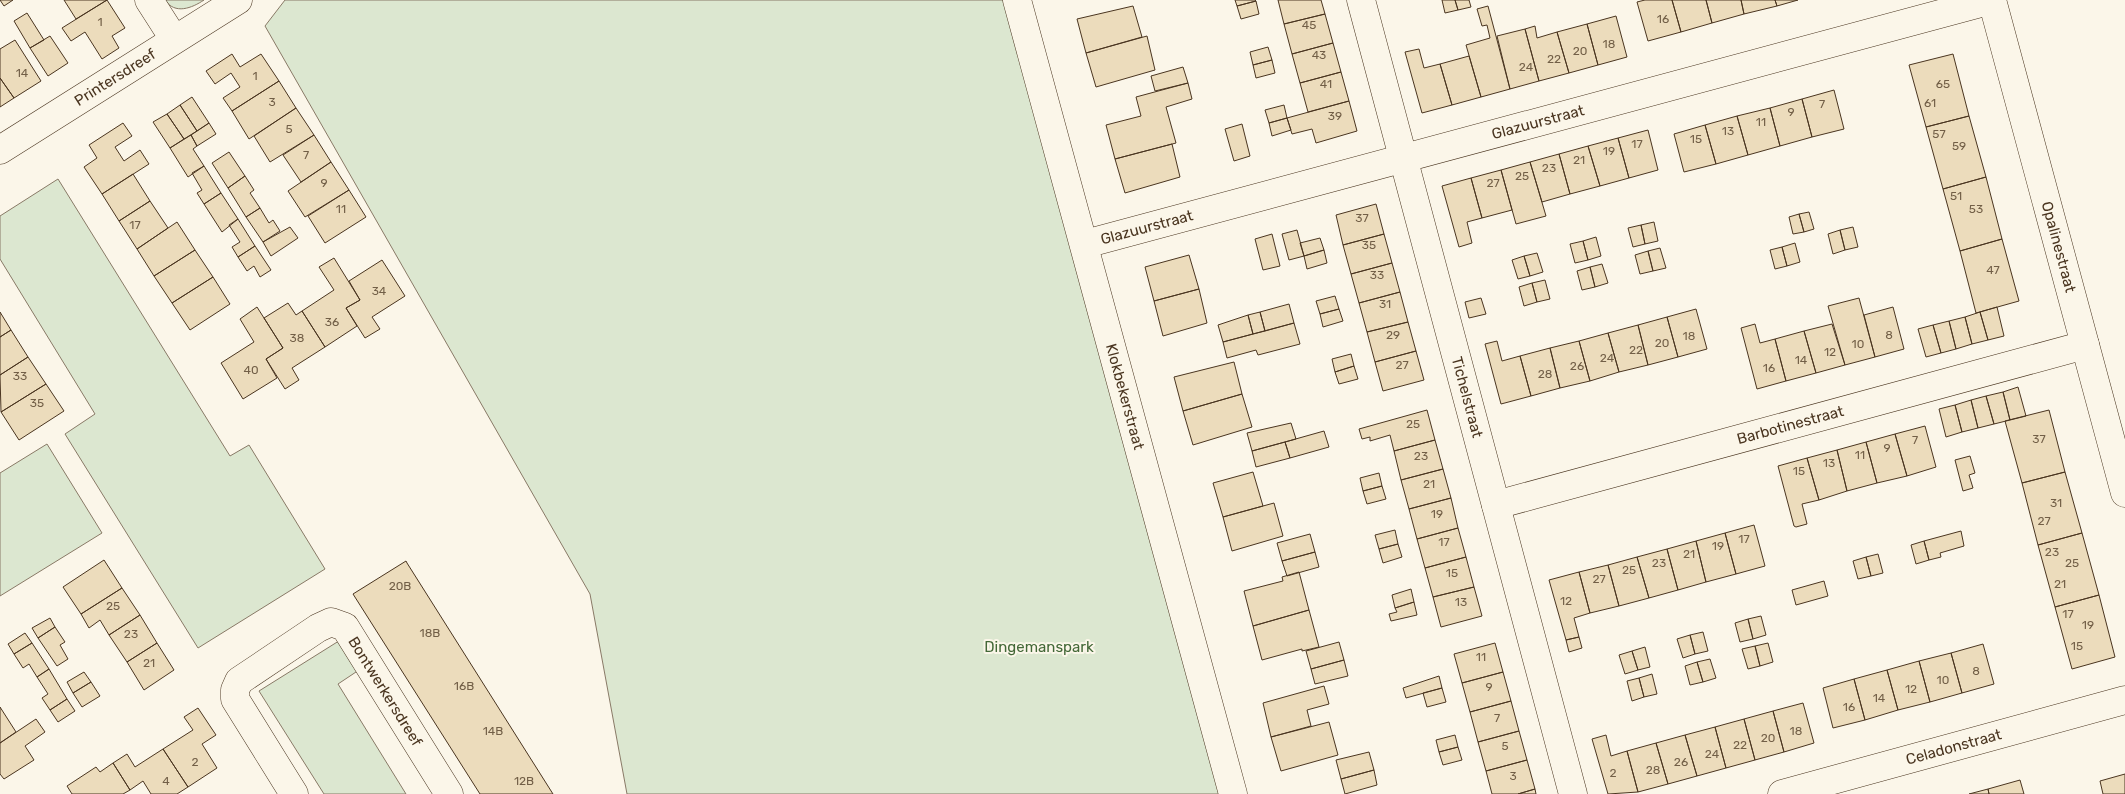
<svg xmlns="http://www.w3.org/2000/svg" width="2125" height="794" font-family="Rubik,sans-serif">
<style>
.green{fill:#dce7d0;stroke:#887966}
.building{fill:#ecdcbc;stroke:#4a3520}
.lines{fill:none;stroke-linecap:round;stroke-linejoin:round}
.minor-casing{stroke:#4a3520;stroke-width:29}
.minor{stroke:#fbf6e9;stroke-width:28}
.labels{text-anchor:middle;dominant-baseline:central;stroke-width:4;stroke-linejoin:round;paint-order:stroke}
.number-label{font-size:12px;fill:#725f47}
.street-label{font-size:15px;fill:#4a3520;stroke:#fbf6e9}
.park-label{font-size:15px;fill:#436837;stroke:#fbf6e9}
</style>
<rect width="100%" height="100%" fill="#fbf6e9"/>
<path class="green" d="M165,0H204C192,8 175,15 165,0Z
M285,0H1015L1229,794H627L590,594L265,26Z
M58,179L230,456L249,445L325,569L198,648L65,434L95,414L0,259V216Z
M47,444L102,533L0,596V473Z
M342,639L362,668L338,684L406,794H324L259,691Z"/>
<path class="building" d="M0,0H13L4,6Z
M64,0H107L76,19Z
M107,0L125,28L112,36L119,48L102,59L85,32L71,41L62,28Z
M1235,0H1255L1256,1L1237,6Z
M1278,0H1321L1325,14L1284,24Z
M1442,0H1455L1458,10L1445,13Z
M1455,0H1469L1471,7L1458,10Z
M1645,0H1672L1681,32L1648,41L1637,2Z
M1672,0H1706L1712,23L1681,32Z
M1706,0H1741L1744,14L1712,23Z
M1741,0H1775L1777,6L1744,14Z
M1775,0H1798L1777,6Z
M1256,1L1259,14L1241,19L1237,6Z
M1133,6L1142,37L1086,53L1077,19Z
M1488,6L1510,89L1481,97L1466,45L1490,38L1487,25L1482,26L1477,9Z
M27,13L44,40L30,48L14,21Z
M1325,14L1333,43L1292,54L1284,24Z
M1616,16L1627,57L1598,65L1587,24Z
M1587,24L1598,65L1569,73L1557,32Z
M1535,26L1537,38L1557,32L1569,73L1539,81L1525,29Z
M1525,29L1539,81L1510,89L1497,36Z
M50,36L68,63L48,76L30,48Z
M1147,36L1155,70L1096,87L1086,53Z
M15,40L41,81L14,98L0,78V49Z
M1333,43L1341,72L1300,83L1292,54Z
M1268,47L1272,60L1253,65L1250,52Z
M1419,49L1424,68L1440,64L1452,105L1422,113L1405,52Z
M232,54L240,67L261,54L279,81L232,111L223,98L240,87L231,73L215,84L206,71Z
M1953,54L1969,116L1926,127L1909,65Z
M1469,56L1481,97L1452,105L1440,64Z
M1272,60L1275,73L1256,78L1253,65Z
M1183,67L1188,83L1155,91L1151,76Z
M1341,72L1349,101L1308,112L1300,83Z
M0,78L14,98L0,107Z
M279,81L296,108L249,139L232,111Z
M1188,83L1192,99L1166,107L1176,143L1115,159L1106,125L1141,116L1136,97Z
M1834,90L1844,129L1812,137L1802,99Z
M192,97L209,123L197,131L180,105Z
M1802,99L1812,137L1780,146L1770,108Z
M1349,101L1357,131L1316,143L1312,129L1292,134L1287,118Z
M180,105L197,131L184,139L167,114Z
M1284,105L1287,118L1269,123L1265,110Z
M296,108L314,135L270,162L254,136Z
M1770,108L1780,146L1748,155L1737,116Z
M167,114L184,139L170,148L153,122Z
M1737,116L1748,155L1716,164L1705,125Z
M1969,116L1986,177L1943,189L1926,127Z
M1287,118L1291,130L1272,136L1269,123Z
M123,123L132,136L115,147L124,161L140,150L149,164L102,194L84,167L97,158L89,145Z
M209,123L216,134L197,146L191,135Z
M1242,124L1250,156L1234,161L1225,129Z
M1705,125L1716,164L1684,172L1674,134Z
M1648,130L1658,170L1629,178L1618,138Z
M191,135L197,146L193,149L204,166L188,177L170,148Z
M314,135L331,162L301,182L283,155Z
M1618,138L1629,178L1600,186L1588,146Z
M1172,144L1180,177L1125,193L1115,159Z
M1588,146L1600,186L1570,194L1559,154Z
M229,152L245,176L228,188L212,163Z
M1559,154L1570,194L1542,202L1530,162Z
M331,162L349,190L305,217L288,191Z
M1530,162L1546,216L1516,224L1501,170Z
M204,166L221,193L204,204L197,193L202,190L192,173Z
M1501,170L1512,210L1482,218L1471,178Z
M133,174L150,201L119,221L102,194Z
M245,176L254,190L250,193L260,208L246,217L228,188Z
M1986,177L2002,239L1960,251L1943,189Z
M1471,178L1482,218L1467,222L1472,243L1459,247L1442,186Z
M349,190L366,217L325,243L308,216Z
M221,193L238,219L222,232L204,204Z
M150,201L168,228L137,249L119,221Z
M1376,204L1384,234L1343,245L1336,215Z
M260,208L269,223L273,220L280,231L263,242L246,217Z
M1809,212L1814,229L1804,232L1799,214Z
M1799,214L1804,232L1793,234L1789,217Z
M238,219L255,246L238,257L232,247L240,242L229,225Z
M177,222L195,250L154,276L137,249Z
M1654,222L1658,241L1645,244L1641,225Z
M1641,225L1645,244L1633,247L1628,228Z
M290,227L298,238L271,256L263,242Z
M1853,227L1858,247L1845,250L1840,230Z
M1297,230L1304,256L1289,260L1282,234Z
M1840,230L1845,250L1833,254L1828,234Z
M1272,234L1280,266L1263,270L1255,239Z
M1384,234L1392,263L1351,274L1343,245Z
M1596,237L1601,256L1588,260L1583,241Z
M1320,238L1324,250L1304,256L1300,243Z
M2002,239L2019,301L1976,313L1960,251Z
M1583,241L1588,260L1575,263L1570,244Z
M1795,243L1800,262L1787,266L1782,247Z
M255,246L271,270L260,277L254,266L247,271L238,257Z
M1782,247L1787,266L1775,269L1770,250Z
M1660,248L1666,268L1653,271L1648,251Z
M195,250L213,277L172,303L154,276Z
M1324,250L1327,263L1307,269L1304,256Z
M1648,251L1653,271L1640,274L1635,255Z
M1537,253L1543,272L1530,276L1524,256Z
M1189,255L1199,289L1154,301L1145,267Z
M1524,256L1530,276L1518,279L1512,260Z
M334,258L360,300L346,308L357,326L325,347L302,311L334,290L319,267Z
M382,260L405,296L372,317L380,329L365,338L346,308L360,300L349,281Z
M1392,263L1400,292L1359,303L1351,274Z
M1602,264L1608,283L1595,287L1590,267Z
M1590,267L1595,287L1582,290L1577,271Z
M213,277L230,304L190,330L172,303Z
M1545,280L1550,299L1537,302L1532,283Z
M1532,283L1537,302L1524,306L1519,287Z
M1199,289L1207,323L1163,336L1154,301Z
M1400,292L1408,322L1367,332L1359,303Z
M1335,296L1339,309L1320,314L1316,301Z
M1481,298L1486,314L1469,318L1465,302Z
M1859,298L1875,357L1845,365L1828,306Z
M288,303L296,315L302,311L325,347L292,368L299,380L285,389L266,359L283,348L264,318Z
M1289,304L1294,323L1265,331L1260,312Z
M257,307L283,348L266,359L277,378L243,399L221,363L254,342L240,319Z
M1893,307L1904,349L1875,357L1864,315Z
M1997,307L2004,336L1988,340L1980,312Z
M1339,309L1343,321L1323,327L1320,314Z
M1696,309L1707,349L1678,357L1667,317Z
M0,312L11,330L0,337Z
M1260,312L1265,331L1253,334L1248,315Z
M1980,312L1988,340L1972,344L1965,317Z
M1248,315L1253,334L1223,342L1218,325Z
M1667,317L1678,357L1648,365L1638,325Z
M1965,317L1972,344L1956,349L1949,321Z
M1949,321L1956,349L1941,353L1933,325Z
M1408,322L1416,351L1375,362L1367,332Z
M1294,323L1300,344L1258,355L1256,350L1227,358L1223,342Z
M1755,324L1760,343L1775,339L1786,381L1757,389L1741,328Z
M1832,324L1845,365L1816,373L1804,331Z
M1638,325L1648,365L1619,372L1608,333Z
M1933,325L1941,353L1926,357L1918,329Z
M11,330L28,357L0,375V337Z
M1804,331L1816,373L1786,381L1775,339Z
M1608,333L1619,372L1590,381L1579,341Z
M1497,341L1502,361L1520,356L1531,396L1501,404L1485,344Z
M1579,341L1590,381L1560,388L1550,348Z
M1550,348L1560,388L1531,396L1520,356Z
M1416,351L1424,380L1383,391L1375,362Z
M1351,354L1354,366L1335,372L1332,359Z
M28,357L46,384L1,412L0,375Z
M1234,362L1242,394L1183,411L1174,377Z
M1354,366L1358,379L1339,384L1335,372Z
M46,384L64,411L19,440L1,412Z
M2018,387L2026,416L2010,420L2003,392Z
M2003,392L2010,420L1994,424L1986,396Z
M1242,394L1252,427L1193,445L1183,411Z
M1986,396L1994,424L1978,428L1971,400Z
M1971,400L1978,428L1962,432L1955,405Z
M1955,405L1962,432L1946,437L1939,409Z
M1427,410L1435,440L1394,451L1390,435L1370,441V437L1362,439L1359,429Z
M2049,410L2065,472L2022,483L2005,421Z
M1291,423L1296,439L1252,451L1247,433Z
M1925,426L1936,467L1907,476L1895,434Z
M1324,431L1329,447L1290,458L1285,442Z
M1895,434L1907,476L1877,483L1866,442Z
M1435,440L1443,469L1401,480L1394,451Z
M1285,442L1290,458L1256,467L1252,451Z
M1866,442L1877,483L1847,491L1837,450Z
M1837,450L1847,491L1819,500L1807,458Z
M1970,456L1975,473L1969,475L1973,488L1963,491L1955,460Z
M1807,458L1819,500L1802,504L1807,524L1796,527L1794,526L1778,466Z
M1443,469L1451,498L1409,509L1401,480Z
M1253,472L1263,506L1223,517L1213,483Z
M2065,472L2082,533L2038,545L2022,483Z
M1379,473L1382,486L1363,491L1360,478Z
M1382,486L1386,499L1367,504L1363,491Z
M1451,498L1458,528L1417,539L1409,509Z
M1274,503L1283,536L1232,551L1223,517Z
M1754,525L1765,566L1736,574L1725,533Z
M1458,528L1466,557L1425,568L1417,539Z
M1395,530L1398,544L1379,549L1375,535Z
M1961,531L1964,546L1940,553L1941,557L1929,560L1924,541Z
M1725,533L1736,574L1706,582L1696,541Z
M2082,533L2099,595L2055,607L2038,545Z
M1310,534L1315,552L1282,561L1277,543Z
M1696,541L1706,582L1678,590L1667,549Z
M1924,541L1929,560L1916,564L1911,545Z
M1398,544L1402,557L1383,563L1379,549Z
M1667,549L1678,590L1649,598L1637,557Z
M1315,552L1319,567L1287,576L1282,561Z
M1878,554L1883,573L1871,576L1866,557Z
M1466,557L1474,587L1433,597L1425,568Z
M1637,557L1649,598L1619,606L1608,565Z
M1866,557L1871,576L1858,579L1853,561Z
M104,560L122,588L81,614L63,587Z
M406,561L407,563L553,794H480L353,594Z
M1608,565L1619,606L1590,613L1579,572Z
M1299,572L1309,610L1253,626L1244,591L1283,581L1282,577Z
M1579,572L1590,613L1574,618L1579,637L1566,640L1549,580Z
M1824,581L1828,596L1796,605L1792,590Z
M1474,587L1482,616L1441,627L1433,597Z
M122,588L140,615L109,635L100,620L89,628L81,614Z
M1411,589L1414,602L1395,608L1392,595Z
M2099,595L2115,657L2072,669L2055,607Z
M1414,602L1417,615L1391,621L1389,614L1397,612L1395,608Z
M1309,610L1319,647L1302,651V649L1262,660L1253,626Z
M140,615L157,643L127,662L109,635Z
M1761,616L1766,635L1753,639L1748,619Z
M50,618L55,627L38,638L32,628Z
M1748,619L1753,639L1740,642L1735,623Z
M55,627L65,642L60,645L68,659L57,666L38,638Z
M1703,632L1708,651L1695,654L1690,635Z
M25,633L32,643L14,654L8,644Z
M1690,635L1695,654L1683,658L1677,639Z
M1579,637L1582,648L1569,652L1566,640Z
M1339,642L1344,660L1311,669L1306,651Z
M32,643L49,669L37,677L29,664L23,668L14,654Z
M157,643L174,670L144,690L127,662Z
M1495,643L1503,672L1462,683L1454,654Z
M1768,643L1773,662L1760,666L1755,646Z
M1983,644L1994,684L1962,693L1951,653Z
M1755,646L1760,666L1748,669L1742,649Z
M1645,647L1650,667L1638,670L1632,651Z
M1632,651L1638,670L1625,674L1619,655Z
M1951,653L1962,693L1930,702L1919,661Z
M1710,659L1716,678L1703,682L1697,662Z
M1344,660L1348,676L1315,684L1311,669Z
M1919,661L1930,702L1898,710L1887,670Z
M1697,662L1703,682L1690,685L1685,666Z
M49,669L67,699L50,710L42,698L48,694L37,677Z
M1887,670L1898,710L1865,720L1854,679Z
M84,672L91,682L73,693L67,682Z
M1503,672L1511,701L1470,712L1462,683Z
M1652,674L1657,694L1644,697L1639,678Z
M1439,676L1442,688L1406,698L1403,688Z
M1639,678L1644,697L1632,701L1627,681Z
M1854,679L1865,720L1833,728L1823,688Z
M91,682L100,696L82,707L73,693Z
M1324,686L1329,704L1307,710L1311,726L1271,737L1263,703Z
M1442,688L1446,702L1427,707L1423,693Z
M67,699L75,711L58,722L50,710Z
M1511,701L1519,731L1478,742L1470,712Z
M1803,703L1814,743L1784,752L1773,711Z
M0,707L16,732L0,743Z
M198,708L216,735L202,744L217,768L188,787L163,749L193,730L184,717Z
M1773,711L1784,752L1755,760L1744,719Z
M36,719L45,732L25,746L34,760L4,779L0,774V743Z
M1744,719L1755,760L1726,768L1715,727Z
M1329,722L1338,755L1281,771L1271,737Z
M1715,727L1726,768L1697,776L1685,735Z
M1519,731L1527,760L1486,771L1478,742Z
M1455,735L1458,747L1439,752L1436,740Z
M1606,735L1611,756L1627,751L1638,792L1608,794L1592,739Z
M1685,735L1697,776L1668,784L1656,743Z
M1656,743L1668,784L1638,792L1627,751Z
M1458,747L1462,760L1443,765L1439,752Z
M163,749L188,787L177,794H151L143,781L130,790L113,763L127,754L135,767Z
M1369,752L1374,770L1341,779L1336,760Z
M1527,760L1535,789L1518,794H1492L1486,771Z
M113,763L130,790L123,794H72L67,786L96,767L100,772Z
M1374,770L1377,785L1345,794L1341,779Z
M2125,774V794H2103L2100,781Z
M2020,780L2024,794H1989L1988,789Z
M1535,789L1536,794H1518Z
M1988,789L1989,794H1969Z"/>
<g class="lines">
<g class="minor-casing">
<g id="minor">
<path d="M149,0L174,39"/>
<path id="s1" d="M1017,0L1233,794"/>
<path id="s2" d="M1361,0L1573,794"/>
<path id="s3" d="M0,150L238,0"/>
<path id="s4" d="M1085,244L1992,0L2125,493"/>
<path id="s5" d="M1496,505L2085,345"/>
<path id="s6" d="M294,794L235,699V690L239,681L318,628L331,622L345,627L449,794"/>
<path id="s7" d="M1782,794L2125,700"/>
</g>
</g>
<use href="#minor" class="minor"/>
</g>
<g class="labels">
<g class="number-label">
<text x="1663" y="19">16</text>
<text x="100" y="22">1</text>
<text x="1309" y="25">45</text>
<text x="1609" y="44">18</text>
<text x="1580" y="51">20</text>
<text x="1319" y="55">43</text>
<text x="1554" y="59">22</text>
<text x="1526" y="67">24</text>
<text x="22" y="73">14</text>
<text x="255" y="76">1</text>
<text x="1326" y="84">41</text>
<text x="1943" y="84">65</text>
<text x="272" y="102">3</text>
<text x="1930" y="103">61</text>
<text x="1822" y="104">7</text>
<text x="1791" y="112">9</text>
<text x="1335" y="116">39</text>
<text x="1761" y="122">11</text>
<text x="289" y="129">5</text>
<text x="1728" y="131">13</text>
<text x="1939" y="134">57</text>
<text x="1696" y="139">15</text>
<text x="1637" y="144">17</text>
<text x="1959" y="146">59</text>
<text x="1609" y="151">19</text>
<text x="306" y="155">7</text>
<text x="1579" y="160">21</text>
<text x="1549" y="168">23</text>
<text x="1522" y="176">25</text>
<text x="324" y="183">9</text>
<text x="1493" y="183">27</text>
<text x="1956" y="196">51</text>
<text x="341" y="209">11</text>
<text x="1976" y="209">53</text>
<text x="1362" y="218">37</text>
<text x="135" y="225">17</text>
<text x="1369" y="245">35</text>
<text x="1993" y="270">47</text>
<text x="1377" y="275">33</text>
<text x="379" y="291">34</text>
<text x="1385" y="304">31</text>
<text x="332" y="322">36</text>
<text x="1393" y="335">29</text>
<text x="1889" y="335">8</text>
<text x="1689" y="336">18</text>
<text x="297" y="338">38</text>
<text x="1662" y="343">20</text>
<text x="1858" y="344">10</text>
<text x="1636" y="350">22</text>
<text x="1830" y="352">12</text>
<text x="1607" y="358">24</text>
<text x="1801" y="360">14</text>
<text x="1402" y="365">27</text>
<text x="1577" y="366">26</text>
<text x="1769" y="368">16</text>
<text x="251" y="370">40</text>
<text x="1545" y="374">28</text>
<text x="20" y="376">33</text>
<text x="37" y="403">35</text>
<text x="1413" y="424">25</text>
<text x="2039" y="439">37</text>
<text x="1915" y="440">7</text>
<text x="1887" y="448">9</text>
<text x="1860" y="455">11</text>
<text x="1421" y="456">23</text>
<text x="1829" y="463">13</text>
<text x="1799" y="471">15</text>
<text x="1429" y="484">21</text>
<text x="2056" y="503">31</text>
<text x="1437" y="514">19</text>
<text x="2044" y="521">27</text>
<text x="1744" y="539">17</text>
<text x="1444" y="542">17</text>
<text x="1718" y="546">19</text>
<text x="2052" y="552">23</text>
<text x="1689" y="554">21</text>
<text x="1659" y="563">23</text>
<text x="2072" y="563">25</text>
<text x="1629" y="570">25</text>
<text x="1452" y="573">15</text>
<text x="1599" y="579">27</text>
<text x="2060" y="584">21</text>
<text x="400" y="586">20B</text>
<text x="1566" y="601">12</text>
<text x="1461" y="602">13</text>
<text x="113" y="606">25</text>
<text x="2068" y="614">17</text>
<text x="2088" y="625">19</text>
<text x="430" y="633">18B</text>
<text x="131" y="634">23</text>
<text x="2077" y="646">15</text>
<text x="1481" y="657">11</text>
<text x="149" y="663">21</text>
<text x="1976" y="671">8</text>
<text x="1943" y="680">10</text>
<text x="464" y="686">16B</text>
<text x="1489" y="687">9</text>
<text x="1911" y="689">12</text>
<text x="1879" y="698">14</text>
<text x="1849" y="707">16</text>
<text x="1497" y="718">7</text>
<text x="493" y="731">14B</text>
<text x="1796" y="731">18</text>
<text x="1768" y="738">20</text>
<text x="1740" y="745">22</text>
<text x="1505" y="746">5</text>
<text x="1712" y="754">24</text>
<text x="195" y="762">2</text>
<text x="1681" y="762">26</text>
<text x="1653" y="770">28</text>
<text x="1613" y="773">2</text>
<text x="1513" y="776">3</text>
<text x="166" y="781">4</text>
<text x="524" y="781">12B</text>
</g>
<g class="street-label">
<text stroke="none"><textPath href="#s3" startOffset="136">Printersdreef</textPath></text>
<text stroke="none"><textPath href="#s4" startOffset="469">Glazuurstraat</textPath></text>
<text stroke="none"><textPath href="#s4" startOffset="64">Glazuurstraat</textPath></text>
<text stroke="none"><textPath href="#s4" startOffset="1195">Opalinestraat</textPath></text>
<text stroke="none"><textPath href="#s1" startOffset="411">Klokbekerstraat</textPath></text>
<text stroke="none"><textPath href="#s2" startOffset="411">Tichelstraat</textPath></text>
<text stroke="none"><textPath href="#s5" startOffset="305">Barbotinestraat</textPath></text>
<text stroke="none"><textPath href="#s6" startOffset="331">Bontwerkersdreef</textPath></text>
<text stroke="none"><textPath href="#s7" startOffset="178">Celadonstraat</textPath></text>
</g>
<g class="park-label">
<text x="1039" y="647">Dingemanspark</text>
</g>
</g>
</svg>
